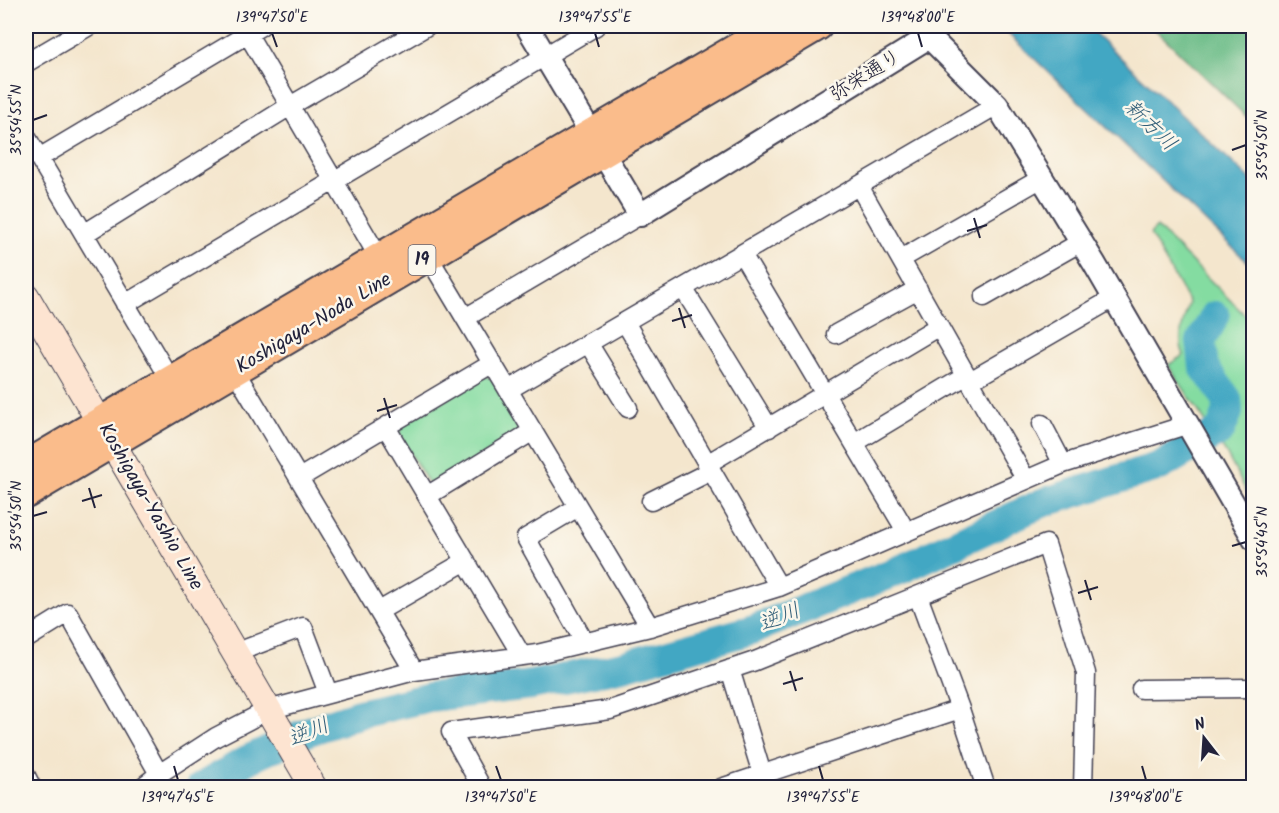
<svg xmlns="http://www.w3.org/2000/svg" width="1279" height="813" font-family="Kalam,'Klee One',sans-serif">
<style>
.green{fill:#84dca1;stroke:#537f6e;stroke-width:1.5}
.forest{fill:#6bbc87;stroke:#466f61;stroke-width:1.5}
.water{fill:#43a7c3;stroke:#32647f;stroke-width:1.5}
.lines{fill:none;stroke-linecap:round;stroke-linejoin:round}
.river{stroke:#43a7c3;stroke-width:30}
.minor-casing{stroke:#423f51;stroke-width:21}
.tertiary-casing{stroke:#423f51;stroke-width:26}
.secondary-casing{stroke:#423f51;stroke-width:28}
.primary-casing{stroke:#423f51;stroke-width:32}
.minor{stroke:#fff;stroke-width:18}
.tertiary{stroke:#fff;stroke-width:22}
.secondary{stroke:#fde4d1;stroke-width:26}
.primary{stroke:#fabc8b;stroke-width:28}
.ticks{fill:none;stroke:#22223b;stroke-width:2}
.labels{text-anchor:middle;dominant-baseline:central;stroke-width:5;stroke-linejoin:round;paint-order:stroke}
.shield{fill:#fbf7ec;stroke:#636270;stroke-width:1.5}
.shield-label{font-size:18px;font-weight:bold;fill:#22223b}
.street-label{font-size:20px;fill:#22223b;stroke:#fbf7ec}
.water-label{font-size:21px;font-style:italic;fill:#315e78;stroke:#fbf7ec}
.neatline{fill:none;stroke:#22223b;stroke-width:2}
.ticks-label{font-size:15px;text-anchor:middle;fill:#22223b}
</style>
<rect width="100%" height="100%" fill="#fbf7ec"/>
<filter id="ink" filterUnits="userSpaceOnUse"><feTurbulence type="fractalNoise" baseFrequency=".0167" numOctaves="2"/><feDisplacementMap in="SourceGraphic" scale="12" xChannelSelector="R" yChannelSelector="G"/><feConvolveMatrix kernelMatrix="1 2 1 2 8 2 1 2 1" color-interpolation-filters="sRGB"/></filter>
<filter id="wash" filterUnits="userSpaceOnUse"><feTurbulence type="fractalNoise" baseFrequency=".008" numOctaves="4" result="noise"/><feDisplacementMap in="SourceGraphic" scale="24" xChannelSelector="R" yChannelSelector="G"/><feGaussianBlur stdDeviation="1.35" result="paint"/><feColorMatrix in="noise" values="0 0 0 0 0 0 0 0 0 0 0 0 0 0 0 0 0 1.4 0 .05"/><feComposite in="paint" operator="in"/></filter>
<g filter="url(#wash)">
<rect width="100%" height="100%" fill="#f4e6cd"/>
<path class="green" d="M1157,227L1253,323V504L1226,453L1168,365L1184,355C1176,338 1184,320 1189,303L1150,234Z
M485,376L493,379L521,427L520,433L435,485L429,484L399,435L403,424Z"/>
<path class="forest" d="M1150,26H1253V123L1159,33Z"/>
<path class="water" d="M1000,26H1087L1253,182V267Z"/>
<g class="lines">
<path class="river" d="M200,788L249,759L309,731L359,714L430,697L531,685L623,666L751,630L902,569L1042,503L1160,466L1220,431L1228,412L1227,399L1204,367L1201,341L1215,316"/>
</g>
</g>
<g filter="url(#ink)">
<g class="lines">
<g class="minor-casing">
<path id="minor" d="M243,26L378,256
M26,63L89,26
M26,136L170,379
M39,158L261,26
M859,186L1026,480
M84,234L290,106L427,26
M742,254L906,531
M428,256L650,627
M901,259L1042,178
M683,288L769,428
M984,297L1081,242
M125,304L596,26
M465,318L640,215
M625,322L779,587
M836,334L918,289
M588,343L628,408
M235,371L414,671
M970,381L1114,298
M508,390L997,105
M1042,424L1063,464
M386,427L522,656
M854,443L967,375
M707,464L939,326
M301,477L493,363
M427,496L533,431
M651,501L711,471
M578,507L526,538L585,643
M918,596L960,709
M379,611L466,561
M26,639L68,613L159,774L216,737L268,710L414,671L537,654L650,627L779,587L1063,464L1186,425
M235,653L303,627L328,693
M730,669L762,774
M1141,689L1254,688
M26,776L32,788
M141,788L159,774
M482,788L451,732L610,710L755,661L1046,544L1086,673L1083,788
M721,788L960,709L986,788"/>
</g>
<g class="tertiary-casing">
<path id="tertiary" d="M527,26L640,215L929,37L997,105L1094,263L1254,539"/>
</g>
<g class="secondary-casing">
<path id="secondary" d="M26,296L314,788"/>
</g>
<g class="primary-casing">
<path id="primary" d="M26,465L774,26
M26,494L818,26"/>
</g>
<use href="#minor" class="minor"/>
<use href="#tertiary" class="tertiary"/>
<use href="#secondary" class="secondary"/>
<use href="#primary" class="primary"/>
</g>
</g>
<path class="ticks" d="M272,33L277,47M595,33L599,47M918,33L922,47M33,120L47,115M1232,150L1246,145M974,218L980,238M967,231L987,225M679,308L685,328M672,321L692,315M384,398L390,418M377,411L397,405M89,488L95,508M82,501L102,495M33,516L47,512M1232,546L1246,542M1085,580L1091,600M1078,593L1098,587M790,671L796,691M783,684L803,678M174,766L178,780M496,766L501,780M819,766L823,780M1142,766L1146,780"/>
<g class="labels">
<rect class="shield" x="408.5" y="245" width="27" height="30" rx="4.5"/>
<g class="shield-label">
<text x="422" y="260">19</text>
</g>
<g class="street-label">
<text transform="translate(866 76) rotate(-32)">弥栄通り</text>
<text transform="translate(314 324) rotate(-31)">Koshigaya-Noda Line</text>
<text transform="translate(150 507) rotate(60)">Koshigaya-Yashio Line</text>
</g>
<g class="water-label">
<text transform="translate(1150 126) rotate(44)">新方川</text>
<text transform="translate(780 618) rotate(-22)">逆川</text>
<text transform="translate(309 733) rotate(-23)">逆川</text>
</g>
</g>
<rect width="1279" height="813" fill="none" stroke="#fbf7ec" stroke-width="66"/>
<g transform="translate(1204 738) rotate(343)" stroke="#fbf7ec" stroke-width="4.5" paint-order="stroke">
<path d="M0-4.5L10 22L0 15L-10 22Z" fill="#22223b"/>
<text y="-9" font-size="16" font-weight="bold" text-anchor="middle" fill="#22223b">N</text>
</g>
<rect x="33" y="33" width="1213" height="747" class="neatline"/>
<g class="ticks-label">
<text x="272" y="22">139°47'50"E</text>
<text x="595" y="22">139°47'55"E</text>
<text x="918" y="22">139°48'00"E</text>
<text transform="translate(16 120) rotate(-90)" y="5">35°54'55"N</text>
<text transform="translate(1262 145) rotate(-90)" y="5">35°54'50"N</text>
<text transform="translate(16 516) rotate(-90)" y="5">35°54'50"N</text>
<text transform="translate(1262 542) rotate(-90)" y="5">35°54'45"N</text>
<text x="178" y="802">139°47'45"E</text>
<text x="501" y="802">139°47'50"E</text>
<text x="823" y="802">139°47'55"E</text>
<text x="1146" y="802">139°48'00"E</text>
</g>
</svg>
